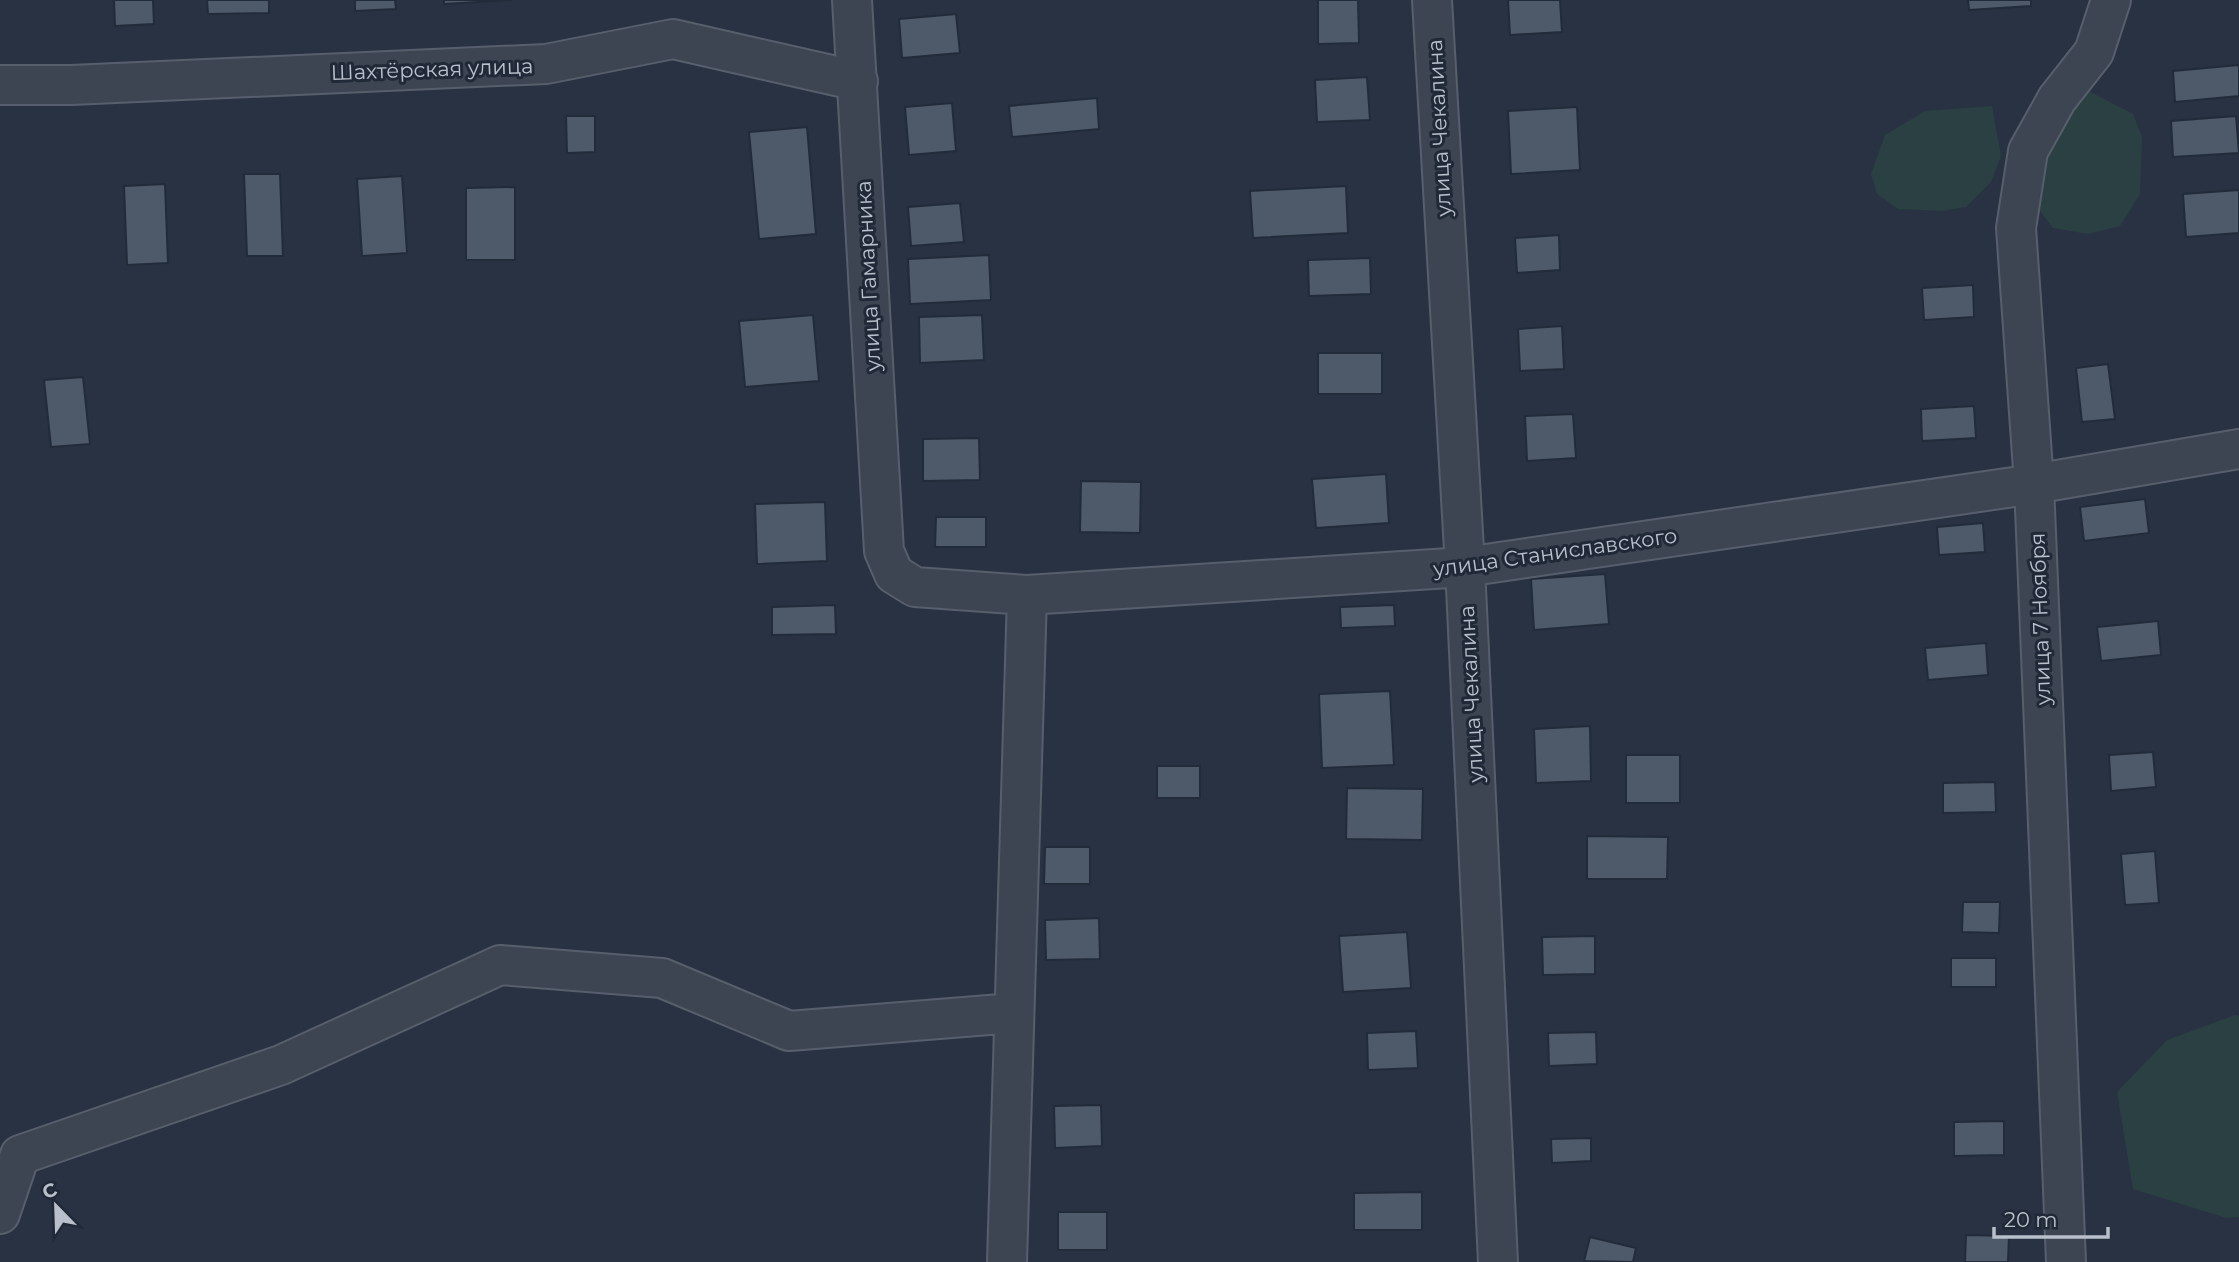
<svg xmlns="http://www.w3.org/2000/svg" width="2239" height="1262" font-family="Montserrat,sans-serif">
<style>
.green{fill:#2a4043}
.building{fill:#4e596a;stroke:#222b39;stroke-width:2}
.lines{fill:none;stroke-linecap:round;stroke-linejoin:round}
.minor-casing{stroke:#575f6c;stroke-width:42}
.minor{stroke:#3c4551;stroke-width:38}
.labels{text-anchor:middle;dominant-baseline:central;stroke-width:6;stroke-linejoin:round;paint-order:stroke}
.street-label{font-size:21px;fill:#b9c0cb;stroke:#202937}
</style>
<rect width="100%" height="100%" fill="#283242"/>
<path class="green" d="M2083,88L2133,114L2142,137L2140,194L2120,226L2088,234L2053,228L2040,211L2034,185L2045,132Z
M1992,106L2001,156L1991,182L1966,207L1942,211L1898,209L1877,194L1871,174L1885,135L1925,111Z
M2235,1015L2239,1016V1217L2226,1218L2133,1189L2117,1092L2167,1040Z"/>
<path class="building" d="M114,0H153L154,24L115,26Z
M207,0H269V13L208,14Z
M355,0H395L396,9L355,11Z
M444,0H512L444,4Z
M1318,0H1358L1359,43L1318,44Z
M1508,0H1560L1562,32L1510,35Z
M1968,0H2031V6L1969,10Z
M956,14L960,53L902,58L899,19Z
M2239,65V96L2175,102L2173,71Z
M1367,77L1370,120L1317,122L1315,80Z
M1097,98L1099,129L1012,137L1009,106Z
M952,103L956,151L909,155L905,107Z
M1577,107L1580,170L1511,174L1508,111Z
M566,116H595V152L567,153Z
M2236,116L2239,153L2173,157L2171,121Z
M807,127L816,234L759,239L749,132Z
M244,174H280L283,256H247Z
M402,176L407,253L362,256L357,179Z
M165,184L168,263L127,265L124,186Z
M1346,186L1348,233L1253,238L1250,191Z
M515,187V260H466V188Z
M2239,190V233L2186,237L2183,194Z
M960,203L964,242L911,246L908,207Z
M1559,235L1560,270L1517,273L1515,238Z
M989,255L991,300L910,304L908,259Z
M1370,258L1371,294L1309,296L1308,260Z
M1973,285L1974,317L1924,320L1922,288Z
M813,315L819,381L745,387L739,321Z
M982,315L984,360L920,363L919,317Z
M1562,326L1564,369L1520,371L1518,329Z
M1318,353H1382V394H1318Z
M2108,364L2115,419L2082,422L2076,368Z
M83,377L90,444L51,447L44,380Z
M1974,406L1976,438L1922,441L1921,409Z
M1573,414L1576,458L1527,461L1525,416Z
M979,438L980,480L923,481V439Z
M1386,474L1389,523L1316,528L1312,479Z
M1081,481L1141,482L1140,533L1080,532Z
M2145,499L2149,533L2084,541L2080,507Z
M825,502L827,561L757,564L755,504Z
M936,517H986V547H935Z
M1983,523L1985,552L1939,555L1937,527Z
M1605,574L1609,624L1534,630L1531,579Z
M835,605L836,634L772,635V607Z
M1394,605L1395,626L1341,628L1340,607Z
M2158,621L2161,655L2101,661L2097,627Z
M1986,643L1988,675L1928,680L1925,648Z
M1390,691L1394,765L1322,768L1319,694Z
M1590,726L1591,781L1536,783L1534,729Z
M2153,752L2156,787L2111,791L2109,755Z
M1626,755H1680V803H1626Z
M1157,766H1200V798H1157Z
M1995,782L1996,812L1943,813V783Z
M1347,788L1423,789L1422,840L1346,839Z
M1587,836L1668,837L1667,879H1587Z
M1045,847H1090V884H1044Z
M2155,851L2159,903L2125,905L2121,854Z
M1963,902H2000L1999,933L1962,932Z
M1099,918L1100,959L1046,960L1045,920Z
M1407,932L1411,988L1343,992L1339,936Z
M1595,936V974L1543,975L1542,937Z
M1951,958H1996V987H1951Z
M1416,1031L1418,1068L1368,1070L1367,1033Z
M1596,1032L1597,1064L1549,1066L1548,1033Z
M1101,1105L1102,1146L1055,1148L1054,1106Z
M2004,1121V1155L1954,1156V1122Z
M1591,1138V1161L1552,1163L1551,1139Z
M1422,1192V1230H1354V1193Z
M1058,1212H1107V1250H1058Z
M1966,1235L2009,1236L2008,1262H1965Z
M1590,1237L1636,1248L1633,1262L1584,1261Z"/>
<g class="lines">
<g class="minor-casing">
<path id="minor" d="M852,0L884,551L894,574L915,587L1027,595L1465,567L2034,484L2239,449
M1432,0L1465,567L1498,1262
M0,85H71L546,64L673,39L858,81
M0,1214L20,1155L281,1065L500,965L662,978L789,1031L1014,1013
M1007,1262L1027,595
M2066,1262L2034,484L2016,228L2028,151L2057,99L2094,52L2111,0"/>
</g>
<use href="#minor" class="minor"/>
</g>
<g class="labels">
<g class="street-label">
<text transform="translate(432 69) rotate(-2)">Шахтёрская улица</text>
<text transform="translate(1439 128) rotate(-93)">улица Чекалина</text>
<text transform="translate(868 276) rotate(-93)">улица Гамарника</text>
<text transform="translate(1555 552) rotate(-8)">улица Станиславского</text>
<text transform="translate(2040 619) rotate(-92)">улица 7 Ноября</text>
<text transform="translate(1471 694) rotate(-93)">улица Чекалина</text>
</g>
</g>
<g transform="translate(56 1206) rotate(337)" stroke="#202937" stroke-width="5" paint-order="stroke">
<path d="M0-5L12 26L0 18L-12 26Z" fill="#b9c0cb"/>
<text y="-10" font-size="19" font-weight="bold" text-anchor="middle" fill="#b9c0cb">С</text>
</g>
<path d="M1994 1227v10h114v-10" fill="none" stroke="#b9c0cb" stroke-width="3.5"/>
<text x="2004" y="1227" font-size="21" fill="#b9c0cb" stroke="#202937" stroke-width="5" paint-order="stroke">20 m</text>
</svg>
